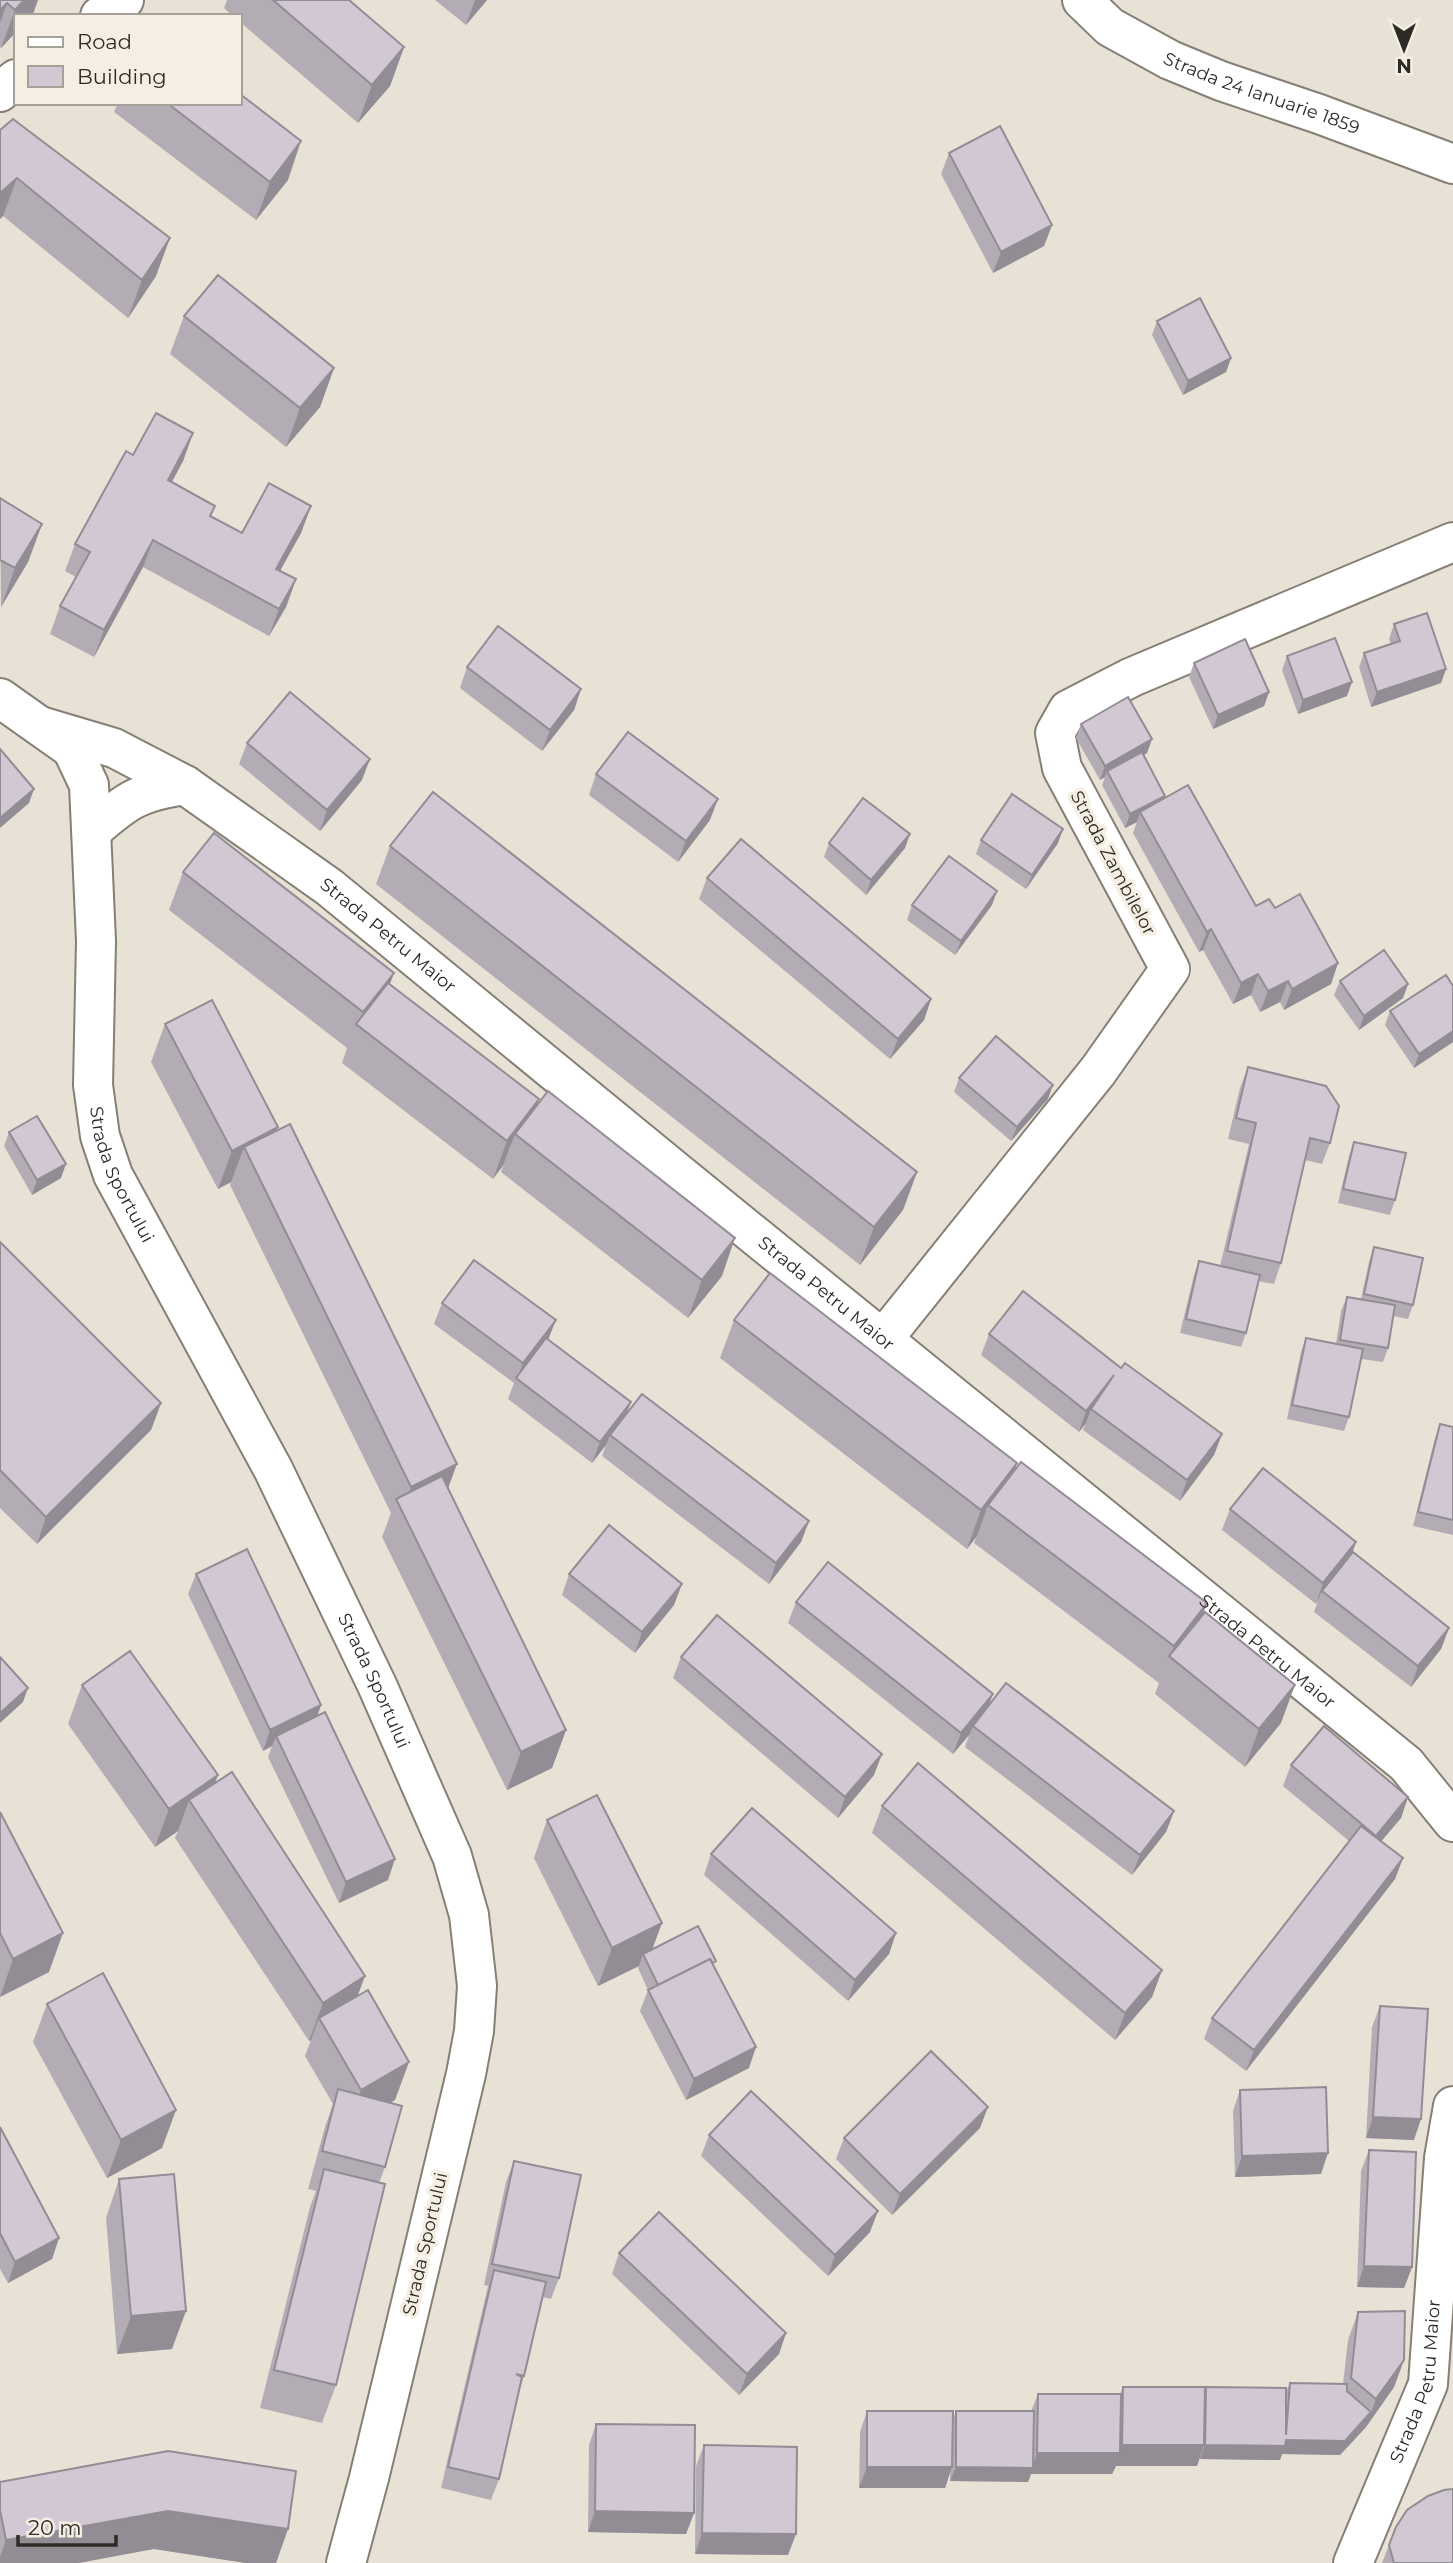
<svg xmlns="http://www.w3.org/2000/svg" width="1453" height="2563" viewBox="0 0 1453 2563" font-family="Montserrat,sans-serif">
  <rect width="100%" height="100%" fill="#e8e2d6"/>
  <g fill="none" stroke-linecap="round" stroke-linejoin="round">
    <defs>
      <g id="minor">
        <polyline points="100,16 124,0"/>
        <polyline points="0,92 16,79"/>
        <path id="s1" d="M40,726L114,748L185,785L329,887L684,1178L1406,1764L1453,1822"/>
        <path d="M93,830C127,800 139,792 185,785"/>
        <polyline points="883,1339 1098,1071 1170,969 1062,768 1055,733 1068,710 1132,677 1453,542"/>
        <path id="s2" d="M1353,2563L1428,2384L1444,2158L1453,2106"/>
      </g>
      <g id="major">
        <path id="s3" d="M1082,0L1110,27L1170,60L1221,81L1319,114L1453,164"/>
        <path id="s4" d="M0,698L72,749L89,785L96,941L93,1085L100,1136L113,1175L273,1469L377,1685L452,1856L469,1915L477,1986L474,2031L466,2074L369,2478L346,2563"/>
      </g>
    </defs>
    <use href="#minor" stroke="#857f74" stroke-width="42"/>
    <use href="#major" stroke="#857f74" stroke-width="42"/>
    <use href="#minor" stroke="#fff" stroke-width="38"/>
    <use href="#major" stroke="#fff" stroke-width="38"/>
  </g>
  <g fill="#b4acb5">
    <polygon points="0,0 38,0 31,16 16,16 16,32 1,48 0,47"/>
    <polygon points="227,0 349,0 404,47 390,86 358,123 240,22 240,16 233,16 224,8"/>
    <polygon points="435,0 487,0 466,25"/>
    <polygon points="118,103 240,103 288,180 256,220 114,112"/>
    <polygon points="0,130 156,276 128,318 3,216 0,219"/>
    <polygon points="949,153 1052,225 1044,246 993,273 941,174"/>
    <polygon points="184,316 334,368 320,407 286,447 170,354"/>
    <polygon points="1157,321 1231,358 1226,372 1183,395 1152,335"/>
    <polygon points="193,433 183,461 172,482 215,506 211,516 242,533 311,506 301,533 280,571 296,579 286,607 269,636 143,567 94,657 50,634 60,606 76,577 65,571 75,544 133,455"/>
    <polygon points="0,498 42,524 28,562 1,607"/>
    <polygon points="1394,624 1446,669 1441,683 1371,707 1359,667 1364,653 1391,644 1389,639"/>
    <polygon points="1287,656 1347,696 1298,714 1282,670"/>
    <polygon points="1194,663 1269,692 1264,706 1213,729 1189,677"/>
    <polygon points="467,667 581,689 574,710 542,751 460,688"/>
    <polygon points="1081,724 1152,739 1147,753 1144,755 1165,796 1164,798 1256,906 1275,908 1338,963 1331,984 1284,1010 1280,1002 1260,1012 1251,995 1233,1004 1203,950 1199,952 1133,833 1137,822 1125,828 1102,785 1105,777 1100,780 1076,738"/>
    <polygon points="247,743 362,780 320,831 239,764"/>
    <polygon points="596,774 710,820 678,862 589,795"/>
    <polygon points="981,840 1058,843 1026,889 976,854"/>
    <polygon points="829,843 905,848 866,895 824,857"/>
    <polygon points="390,846 917,1172 903,1210 860,1265 376,884"/>
    <polygon points="183,872 394,973 389,984 539,1099 536,1107 722,1276 688,1318 501,1172 503,1166 493,1179 342,1063 347,1048 169,910"/>
    <polygon points="707,878 931,999 924,1020 890,1059 699,899"/>
    <polygon points="997,891 992,905 955,955 907,920 912,905"/>
    <polygon points="1340,981 1408,984 1403,998 1359,1030 1334,995"/>
    <polygon points="1453,986 1453,1042 1414,1068 1385,1025 1390,1011"/>
    <polygon points="165,1024 276,1131 448,1489 566,1730 552,1768 507,1790 382,1537 391,1513 230,1185 231,1182 218,1189 151,1062"/>
    <polygon points="1248,1067 1330,1143 1322,1164 1305,1160 1281,1263 1274,1284 1258,1281 1246,1333 1241,1347 1180,1333 1194,1275 1199,1261 1220,1266 1249,1144 1228,1139 1240,1088"/>
    <polygon points="959,1078 1048,1099 1011,1141 954,1092"/>
    <polygon points="9,1132 61,1178 32,1195 4,1146"/>
    <polygon points="1354,1142 1395,1200 1390,1215 1338,1203 1349,1156"/>
    <polygon points="0,1242 161,1403 151,1430 37,1544 0,1508"/>
    <polygon points="1374,1247 1413,1305 1408,1319 1393,1316 1388,1348 1383,1362 1361,1359 1349,1417 1344,1431 1287,1419 1301,1352 1306,1338 1336,1344 1341,1311 1347,1297 1361,1299 1369,1262"/>
    <polygon points="442,1303 548,1339 631,1402 626,1414 809,1521 801,1542 769,1584 602,1456 606,1445 592,1463 508,1399 514,1383 434,1324"/>
    <polygon points="734,1320 1017,1463 1015,1470 1202,1616 1281,1723 1245,1767 1155,1694 1159,1683 974,1543 977,1536 967,1549 720,1358"/>
    <polygon points="989,1334 1121,1368 1222,1434 1214,1455 1180,1501 1083,1430 1086,1423 1079,1432 981,1355"/>
    <polygon points="1440,1424 1453,1427 1453,1535 1413,1526 1435,1438"/>
    <polygon points="1230,1509 1353,1552 1449,1628 1441,1649 1411,1687 1314,1612 1318,1601 1316,1604 1222,1530"/>
    <polygon points="196,1574 321,1705 317,1716 388,1880 339,1903 268,1757 272,1746 263,1751 188,1594"/>
    <polygon points="569,1574 674,1605 635,1653 562,1595"/>
    <polygon points="796,1602 989,1705 1174,1811 1166,1832 1132,1875 965,1747 969,1735 953,1754 788,1623"/>
    <polygon points="681,1657 874,1775 838,1818 673,1678"/>
    <polygon points="82,1685 218,1775 214,1784 357,1996 395,2100 390,2103 385,2167 379,2183 336,2385 322,2423 260,2408 310,2207 316,2191 308,2189 325,2127 333,2104 305,2056 311,2040 309,2041 175,1838 178,1831 155,1847 68,1724"/>
    <polygon points="1291,1765 1408,1797 1401,1818 1381,1841 1403,1858 1395,1879 1246,2071 1204,2039 1212,2018 1349,1841 1283,1786"/>
    <polygon points="882,1806 1162,1970 1152,1997 1115,2040 872,1833"/>
    <polygon points="0,1812 49,1972 0,1997"/>
    <polygon points="547,1820 652,1950 714,1966 749,2068 686,2100 640,2011 648,1990 638,1968 639,1966 598,1986 534,1858"/>
    <polygon points="711,1854 896,1933 889,1954 848,2001 704,1875"/>
    <polygon points="47,2004 162,2148 107,2178 33,2042"/>
    <polygon points="1380,2006 1414,2140 1366,2138 1372,2027"/>
    <polygon points="1240,2090 1321,2174 1235,2177 1233,2111"/>
    <polygon points="0,2127 59,2238 52,2259 8,2283 0,2269"/>
    <polygon points="980,2128 892,2215 836,2159 844,2138"/>
    <polygon points="709,2135 870,2232 828,2276 701,2156"/>
    <polygon points="1369,2150 1412,2267 1404,2288 1357,2287 1361,2171"/>
    <polygon points="514,2161 559,2278 551,2299 542,2297 524,2376 520,2389 499,2479 491,2500 441,2488 488,2286 484,2285 506,2182"/>
    <polygon points="119,2179 172,2349 117,2354 106,2218"/>
    <polygon points="619,2253 786,2333 779,2354 739,2395 612,2274"/>
    <polygon points="1358,2312 1404,2360 1394,2387 1366,2427 1340,2455 1282,2454 1280,2460 1200,2459 1200,2457 1197,2466 1116,2466 1112,2474 1031,2474 1028,2482 950,2481 950,2472 945,2488 859,2488 860,2432 867,2411 953,2419 956,2411 1031,2411 1038,2394 1120,2394 1123,2387 1286,2392 1290,2383 1343,2384 1348,2340"/>
    <polygon points="596,2424 694,2513 686,2534 588,2532 589,2445"/>
    <polygon points="704,2445 788,2555 695,2554 696,2466"/>
    <polygon points="0,2482 288,2529 276,2563 246,2563 154,2549 0,2563"/>
    <polygon points="1389,2545 1453,2563 1382,2563"/>
  </g>
  <g fill="#928c94">
    <polygon points="24,0 38,0 33,14 31,16 16,16 16,32 1,48 15,10"/>
    <polygon points="475,0 487,0 466,25"/>
    <polygon points="7,3 0,23 0,10"/>
    <polygon points="404,47 390,86 358,123 372,85"/>
    <polygon points="301,141 288,180 256,220 270,182"/>
    <polygon points="17,178 3,216 0,219 0,193"/>
    <polygon points="1052,225 1044,246 993,273 1001,252"/>
    <polygon points="170,238 156,276 128,318 142,280"/>
    <polygon points="1231,358 1226,372 1183,395 1188,381"/>
    <polygon points="334,368 320,407 286,447 300,408"/>
    <polygon points="193,433 183,461 158,507 168,480"/>
    <polygon points="311,506 301,533 266,596 276,569"/>
    <polygon points="42,524 28,562 1,607 15,568"/>
    <polygon points="153,540 143,567 94,657 104,630"/>
    <polygon points="296,579 286,607 269,636 279,609"/>
    <polygon points="1446,669 1441,683 1371,707 1377,692"/>
    <polygon points="1352,682 1347,696 1298,714 1303,700"/>
    <polygon points="581,689 574,710 542,751 550,730"/>
    <polygon points="1269,692 1264,706 1213,729 1218,715"/>
    <polygon points="1152,739 1147,753 1109,775 1107,771 1105,777 1100,780 1105,766"/>
    <polygon points="370,759 362,780 320,831 327,810"/>
    <polygon points="34,789 29,803 0,828 0,818"/>
    <polygon points="1165,796 1160,810 1140,812 1137,822 1125,828 1130,814"/>
    <polygon points="718,799 710,820 678,862 686,841"/>
    <polygon points="1063,829 1058,843 1026,889 1032,875"/>
    <polygon points="910,834 905,848 866,895 871,880"/>
    <polygon points="997,891 992,905 955,955 961,941"/>
    <polygon points="1211,929 1203,950 1199,952 1207,932"/>
    <polygon points="1338,963 1331,984 1284,1010 1292,989"/>
    <polygon points="394,973 380,1011 358,1026 363,1012"/>
    <polygon points="1258,974 1251,995 1233,1004 1241,983"/>
    <polygon points="1288,981 1280,1002 1260,1012 1268,991"/>
    <polygon points="1408,984 1403,998 1359,1030 1364,1016"/>
    <polygon points="931,999 924,1020 890,1059 898,1039"/>
    <polygon points="1453,1031 1453,1042 1414,1068 1419,1054"/>
    <polygon points="1053,1085 1048,1099 1011,1141 1017,1127"/>
    <polygon points="539,1099 525,1137 515,1134 503,1165 493,1179 507,1141"/>
    <polygon points="278,1127 264,1165 244,1147 231,1182 218,1189 232,1151"/>
    <polygon points="66,1164 61,1178 32,1195 37,1180"/>
    <polygon points="917,1172 903,1210 860,1265 874,1227"/>
    <polygon points="735,1238 722,1276 688,1318 702,1280"/>
    <polygon points="556,1320 548,1340 517,1380 523,1363"/>
    <polygon points="1114,1375 1091,1409 1086,1423 1079,1432 1086,1411"/>
    <polygon points="631,1402 623,1423 610,1435 606,1445 592,1463 600,1442"/>
    <polygon points="161,1403 151,1430 37,1544 46,1517"/>
    <polygon points="1222,1434 1214,1455 1180,1501 1187,1480"/>
    <polygon points="1017,1463 1003,1502 988,1505 977,1536 967,1549 981,1510"/>
    <polygon points="457,1464 443,1502 402,1511 411,1487"/>
    <polygon points="809,1521 801,1542 769,1584 776,1563"/>
    <polygon points="1356,1542 1349,1563 1322,1591 1316,1604 1323,1583"/>
    <polygon points="682,1584 674,1605 635,1653 642,1632"/>
    <polygon points="1207,1603 1193,1642 1170,1657 1174,1646"/>
    <polygon points="1449,1628 1441,1649 1411,1687 1418,1666"/>
    <polygon points="1295,1685 1281,1723 1245,1767 1259,1729"/>
    <polygon points="28,1688 23,1702 0,1723 0,1713"/>
    <polygon points="993,1694 985,1715 973,1726 969,1735 953,1754 961,1733"/>
    <polygon points="321,1705 314,1726 276,1736 272,1746 263,1751 270,1730"/>
    <polygon points="566,1730 552,1768 507,1790 521,1752"/>
    <polygon points="882,1754 874,1775 838,1818 845,1797"/>
    <polygon points="218,1775 204,1813 189,1800 178,1831 155,1847 169,1809"/>
    <polygon points="1408,1797 1401,1818 1368,1857 1376,1836"/>
    <polygon points="1174,1811 1166,1832 1132,1875 1140,1855"/>
    <polygon points="1403,1858 1395,1879 1246,2071 1254,2050"/>
    <polygon points="395,1859 388,1880 339,1903 346,1882"/>
    <polygon points="662,1923 648,1961 643,1954 639,1966 598,1986 612,1948"/>
    <polygon points="63,1933 49,1972 0,1997 13,1959"/>
    <polygon points="896,1933 889,1954 848,2001 855,1980"/>
    <polygon points="1162,1970 1152,1997 1115,2040 1125,2013"/>
    <polygon points="365,1976 351,2014 319,2018 311,2040 309,2041 323,2003"/>
    <polygon points="756,2047 749,2068 686,2100 694,2079"/>
    <polygon points="409,2062 395,2100 347,2128 361,2090"/>
    <polygon points="988,2107 980,2128 892,2215 900,2194"/>
    <polygon points="176,2110 162,2148 107,2178 121,2140"/>
    <polygon points="1373,2117 1421,2119 1414,2140 1366,2138"/>
    <polygon points="1328,2153 1321,2174 1235,2177 1242,2156"/>
    <polygon points="878,2211 870,2232 828,2276 835,2255"/>
    <polygon points="59,2238 52,2259 8,2283 15,2262"/>
    <polygon points="1364,2266 1412,2267 1404,2288 1357,2287"/>
    <polygon points="186,2311 172,2349 117,2354 131,2316"/>
    <polygon points="786,2333 779,2354 739,2395 747,2374"/>
    <polygon points="1404,2360 1394,2387 1366,2427 1340,2455 1282,2454 1280,2460 1200,2459 1205,2445 1371,2413 1376,2399"/>
    <polygon points="1122,2445 1204,2445 1197,2466 1116,2466 1112,2474 1031,2474 1028,2482 950,2481 956,2467 1032,2468 1037,2453 1119,2453"/>
    <polygon points="867,2467 952,2467 945,2488 859,2488"/>
    <polygon points="168,2511 288,2529 276,2563 246,2563 154,2549 79,2563 0,2563 0,2557 6,2540"/>
    <polygon points="595,2511 694,2513 686,2534 588,2532"/>
    <polygon points="702,2533 796,2534 788,2555 695,2554"/>
  </g>
  <g fill="#d1c8d3" stroke="#928c94" stroke-width="2">
    <polygon points="0,0 24,0 15,10 7,3 0,10"/>
    <polygon points="273,0 349,0 404,47 372,85"/>
    <polygon points="240,94 301,141 270,182 167,103 240,103"/>
    <polygon points="13,119 170,238 142,280 17,178 0,193 0,130"/>
    <polygon points="1000,126 1052,225 1001,252 949,153"/>
    <polygon points="218,275 334,368 300,408 184,316"/>
    <polygon points="1200,298 1231,358 1188,381 1157,321"/>
    <polygon points="156,413 193,433 168,480 215,506 210,516 242,533 269,483 311,506 276,569 296,579 279,609 153,540 104,630 60,606 90,552 75,544 126,451 133,455"/>
    <polygon points="0,498 42,524 15,568 0,560"/>
    <polygon points="1427,613 1446,669 1377,692 1364,653 1400,641 1394,624"/>
    <polygon points="498,626 581,689 550,730 467,667"/>
    <polygon points="1335,638 1352,682 1303,700 1287,656"/>
    <polygon points="1245,639 1269,692 1218,715 1194,663"/>
    <polygon points="290,692 370,759 327,810 247,743"/>
    <polygon points="1128,697 1152,739 1105,766 1081,724"/>
    <polygon points="628,732 718,799 686,841 596,774"/>
    <polygon points="0,749 34,789 0,818"/>
    <polygon points="1142,752 1165,796 1130,814 1107,771"/>
    <polygon points="1188,785 1256,906 1269,899 1275,908 1300,894 1338,963 1292,989 1288,981 1268,991 1258,974 1241,983 1211,929 1207,932 1140,812"/>
    <polygon points="433,792 917,1172 874,1227 390,846"/>
    <polygon points="1012,794 1063,829 1032,875 981,840"/>
    <polygon points="863,798 910,834 871,880 829,843"/>
    <polygon points="214,833 394,973 363,1012 183,872"/>
    <polygon points="741,839 931,999 898,1039 707,878"/>
    <polygon points="949,856 997,891 961,941 912,905"/>
    <polygon points="1384,950 1408,984 1364,1016 1340,981"/>
    <polygon points="1446,975 1453,986 1453,1031 1419,1054 1390,1011"/>
    <polygon points="388,983 539,1099 507,1141 356,1024"/>
    <polygon points="212,1000 278,1127 232,1151 165,1024"/>
    <polygon points="996,1036 1053,1085 1017,1127 959,1078"/>
    <polygon points="1248,1067 1326,1086 1339,1106 1330,1143 1310,1138 1281,1263 1227,1251 1256,1123 1236,1118"/>
    <polygon points="548,1091 735,1238 702,1280 515,1134"/>
    <polygon points="37,1116 66,1164 37,1180 9,1132"/>
    <polygon points="290,1124 457,1464 411,1487 244,1147"/>
    <polygon points="1354,1142 1406,1153 1395,1200 1343,1189"/>
    <polygon points="0,1242 161,1403 46,1517 0,1470"/>
    <polygon points="1374,1247 1423,1258 1413,1305 1364,1294"/>
    <polygon points="474,1260 556,1320 523,1363 442,1303"/>
    <polygon points="1199,1261 1260,1275 1246,1333 1186,1319"/>
    <polygon points="770,1273 1017,1463 981,1510 734,1320"/>
    <polygon points="1023,1291 1121,1368 1125,1363 1222,1434 1187,1480 1091,1409 1114,1375 1086,1411 989,1334"/>
    <polygon points="1347,1297 1395,1305 1388,1348 1340,1340"/>
    <polygon points="546,1338 631,1402 600,1442 516,1378"/>
    <polygon points="1306,1338 1363,1349 1349,1417 1292,1405"/>
    <polygon points="642,1394 809,1521 776,1563 610,1435"/>
    <polygon points="1440,1424 1453,1427 1453,1520 1418,1512"/>
    <polygon points="1021,1462 1207,1603 1174,1646 988,1505"/>
    <polygon points="1263,1468 1356,1542 1323,1583 1230,1509"/>
    <polygon points="442,1476 566,1730 521,1752 396,1499"/>
    <polygon points="609,1525 682,1584 642,1632 569,1574"/>
    <polygon points="247,1549 321,1705 270,1730 196,1574"/>
    <polygon points="1353,1552 1449,1628 1418,1666 1322,1591"/>
    <polygon points="828,1562 993,1694 961,1733 796,1602"/>
    <polygon points="1205,1612 1295,1685 1259,1729 1169,1656"/>
    <polygon points="717,1615 882,1754 845,1797 681,1657"/>
    <polygon points="130,1651 218,1775 169,1809 82,1685"/>
    <polygon points="0,1657 28,1688 0,1713"/>
    <polygon points="1006,1683 1174,1811 1140,1855 973,1726"/>
    <polygon points="325,1712 395,1859 346,1882 276,1736"/>
    <polygon points="1324,1726 1408,1797 1376,1836 1291,1765"/>
    <polygon points="918,1763 1162,1970 1125,2013 882,1806"/>
    <polygon points="232,1772 365,1976 323,2003 189,1800"/>
    <polygon points="597,1795 662,1923 612,1948 547,1820"/>
    <polygon points="752,1808 896,1933 855,1980 711,1854"/>
    <polygon points="0,1812 63,1933 13,1959 0,1933"/>
    <polygon points="1361,1826 1403,1858 1254,2050 1212,2018"/>
    <polygon points="698,1926 716,1961 713,1963 710,1959 658,1985 643,1954"/>
    <polygon points="710,1959 756,2047 694,2079 648,1990"/>
    <polygon points="103,1973 176,2110 121,2140 47,2004"/>
    <polygon points="368,1990 409,2062 361,2090 319,2018"/>
    <polygon points="1380,2006 1428,2009 1421,2119 1373,2117"/>
    <polygon points="931,2051 988,2107 900,2194 844,2138"/>
    <polygon points="1326,2087 1328,2153 1242,2156 1240,2090"/>
    <polygon points="338,2089 402,2106 385,2167 322,2151"/>
    <polygon points="751,2091 878,2211 835,2255 709,2135"/>
    <polygon points="0,2127 59,2238 15,2262 0,2233"/>
    <polygon points="1369,2150 1416,2152 1412,2267 1364,2266"/>
    <polygon points="514,2161 581,2175 559,2278 492,2264"/>
    <polygon points="324,2169 385,2184 336,2385 274,2370"/>
    <polygon points="174,2174 186,2311 131,2316 119,2179"/>
    <polygon points="659,2212 786,2333 747,2374 619,2253"/>
    <polygon points="494,2270 546,2282 524,2376 516,2374 522,2377 499,2479 448,2467"/>
    <polygon points="1405,2311 1404,2360 1376,2399 1351,2378 1358,2312"/>
    <polygon points="1290,2383 1347,2384 1347,2391 1371,2412 1345,2441 1286,2440 1285,2446 1205,2445 1206,2387 1286,2388 1286,2435"/>
    <polygon points="1123,2387 1205,2387 1204,2445 1122,2445"/>
    <polygon points="1038,2394 1121,2394 1120,2453 1037,2453"/>
    <polygon points="867,2411 953,2411 952,2467 867,2467"/>
    <polygon points="956,2411 1034,2411 1033,2468 956,2467"/>
    <polygon points="596,2424 695,2425 694,2513 595,2511"/>
    <polygon points="704,2445 797,2447 796,2534 702,2533"/>
    <polygon points="168,2451 296,2471 288,2529 168,2511 6,2540 0,2510 0,2482"/>
    <polygon points="1453,2489 1453,2563 1394,2563 1389,2545 1396,2527 1407,2510 1428,2496 1444,2490"/>
  </g>
  <g text-anchor="middle" dominant-baseline="central" stroke-width="7" stroke-linejoin="round" paint-order="stroke">
    <g font-size="18" fill="#2e2b27" stroke="#f5efe3">
      <text stroke="none"><textPath href="#s3" startOffset="205">Strada 24 Ianuarie 1859</textPath></text>
      <text transform="translate(1113 863) rotate(62)">Strada Zambilelor</text>
      <text stroke="none"><textPath href="#s1" startOffset="410">Strada Petru Maior</textPath></text>
      <text stroke="none"><textPath href="#s4" startOffset="523">Strada Sportului</textPath></text>
      <text stroke="none"><textPath href="#s1" startOffset="976">Strada Petru Maior</textPath></text>
      <text stroke="none"><textPath href="#s1" startOffset="1544">Strada Petru Maior</textPath></text>
      <text stroke="none"><textPath href="#s4" startOffset="1090">Strada Sportului</textPath></text>
      <text transform="translate(425 2244) rotate(-77)">Strada Sportului</text>
      <text stroke="none"><textPath href="#s2" startOffset="194">Strada Petru Maior</textPath></text>
    </g>
  </g>
  <rect x="14" y="14" width="228" height="91" fill="#f5efe3" stroke="#a5a198" stroke-width="2"/>
  <rect x="28" y="37" width="35" height="10" fill="#ffffff" stroke="#a5a198" stroke-width="2"/>
  <text x="77" y="49" font-size="21" fill="#2e2b27">Road</text>
  <rect x="28" y="66" width="35" height="21" fill="#d1c8d3" stroke="#a5a198" stroke-width="2"/>
  <text x="77" y="84" font-size="21" fill="#2e2b27">Building</text>
  <g transform="translate(1404 49) rotate(180)" stroke="#f5efe3" stroke-width="5" paint-order="stroke">
  <path d="M0-5L12 26L0 18L-12 26Z" fill="#2e2b27"/>
  <text y="-10" font-size="19" font-weight="bold" text-anchor="middle" fill="#2e2b27">N</text>
  </g>
  <path d="M18 2535v10h98v-10" fill="none" stroke="#2e2b27" stroke-width="3.5"/>
  <text x="28" y="2535" font-size="21" fill="#2e2b27" stroke="#f5efe3" stroke-width="5" paint-order="stroke">20 m</text>
</svg>
